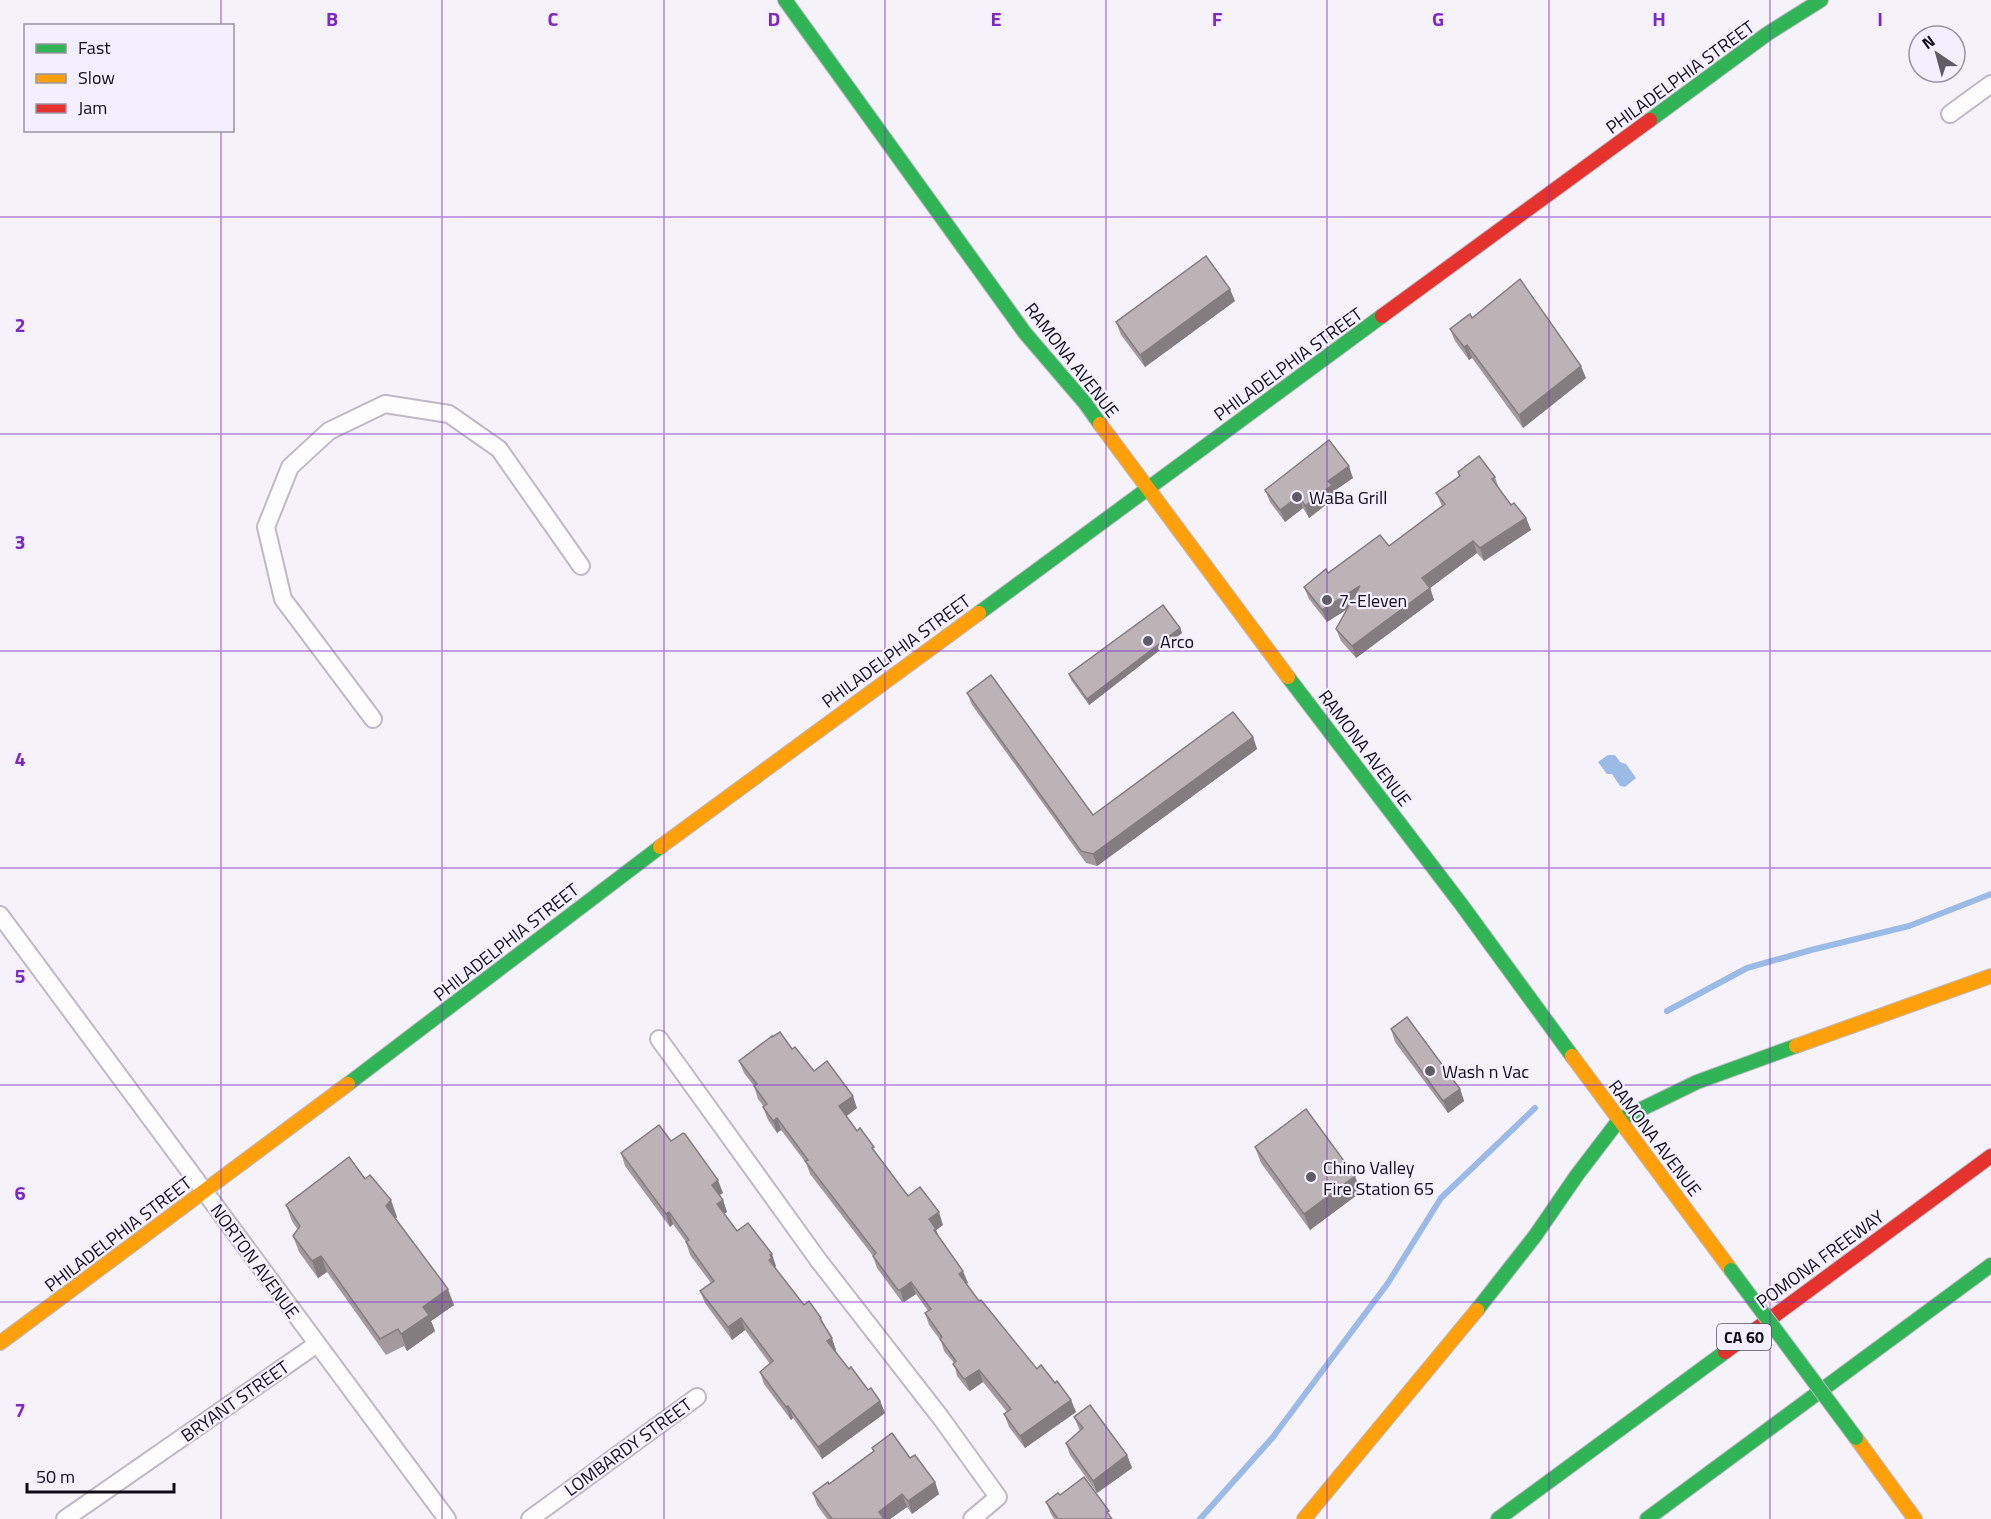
<svg xmlns="http://www.w3.org/2000/svg" width="1991" height="1519" viewBox="0 0 1991 1519" font-family="'Titillium Web',sans-serif">
  <rect width="100%" height="100%" fill="#f5f2fa"/>
  <polygon fill="#9cbae6" points="1608,755 1615,755 1620,762 1626,764 1636,778 1625,787 1620,786 1612,774 1607,774 1598,762"/>
  <g fill="none" stroke-linecap="round" stroke-linejoin="round">
    <g stroke="#9cbae6" stroke-width="6">
      <polyline points="1667,1011 1747,968 1811,950 1909,926 1991,894"/>
      <polyline points="1200,1519 1273,1437 1388,1283 1441,1198 1535,1108"/>
    </g>
    <defs>
      <g id="street">
        <polyline points="1950,114 1991,84"/>
        <polyline points="373,719 283,599 266,527 290,467 329,431 385,404 449,414 499,449 581,566"/>
        <polyline points="0,915 447,1519"/>
        <polyline points="659,1039 819,1261 941,1418 998,1497 972,1519"/>
        <polyline points="65,1519 317,1344"/>
        <polyline points="530,1519 697,1397"/>
      </g>
      <g id="fast">
        <polyline points="785,0 1025,333 1085,403 1100,424"/>
        <polyline points="1650,120 1767,34 1821,0"/>
        <polyline points="979,613 1382,316"/>
        <polyline points="1288,677 1461,904 1572,1056"/>
        <polyline points="348,1084 660,847"/>
        <polyline points="1477,1310 1535,1236 1577,1175 1619,1120 1697,1082 1796,1046"/>
        <polyline points="1498,1519 1725,1352"/>
        <polyline points="1647,1519 1991,1265"/>
      </g>
      <g id="slow">
        <polyline points="1100,424 1288,677"/>
        <polyline points="660,847 979,613"/>
        <polyline points="1796,1046 1991,976"/>
        <polyline points="1572,1056 1731,1270"/>
        <polyline points="0,1343 348,1084"/>
        <polyline points="1856,1438 1915,1519"/>
        <polyline points="1304,1519 1477,1310"/>
      </g>
      <g id="jam">
        <polyline points="1382,316 1650,120"/>
        <polyline points="1725,1352 1991,1156"/>
      </g>
    </defs>
    <use href="#street" stroke="#bebac5" stroke-width="20"/>
    <use href="#fast" stroke="#bebac5" stroke-width="16"/>
    <use href="#slow" stroke="#bebac5" stroke-width="16"/>
    <use href="#jam" stroke="#bebac5" stroke-width="16"/>
    <use href="#street" stroke="#fefdfe" stroke-width="16"/>
    <use href="#fast" stroke="#30b455" stroke-width="14"/>
    <use href="#slow" stroke="#ff9f0a" stroke-width="14"/>
    <use href="#jam" stroke="#e5322d" stroke-width="14"/>
    <defs>
      <polyline id="fast-bridge" points="1731,1270 1856,1438"/>
    </defs>
    <use href="#fast-bridge" stroke="#bebac5" stroke-width="16" stroke-linecap="butt"/>
    <use href="#fast-bridge" stroke="#30b455" stroke-width="14"/>
  </g>
  <g fill="#a29a9d">
    <polygon points="1235,301 1145,367 1121,335 1116,322"/>
    <polygon points="1472,318 1586,378 1523,428 1472,358 1469,360 1455,341 1450,329"/>
    <polygon points="1458,472 1495,477 1499,489 1511,505 1526,518 1531,530 1484,561 1477,553 1430,588 1434,600 1356,658 1341,641 1336,629 1347,609 1327,622 1309,599 1304,587 1328,573 1389,546 1442,506 1436,493 1459,476"/>
    <polygon points="1353,478 1334,491 1336,497 1309,518 1303,508 1285,522 1270,502 1265,490"/>
    <polygon points="1180,628 1182,633 1089,705 1071,680 1069,674"/>
    <polygon points="967,693 1093,815 1253,737 1257,749 1097,866 1086,863 972,705"/>
    <polygon points="1391,1029 1460,1089 1464,1101 1448,1113 1395,1042"/>
    <polygon points="772,1037 792,1049 814,1071 857,1108 846,1116 857,1131 876,1153 908,1196 943,1225 936,1230 939,1237 968,1283 966,1284 979,1301 1037,1369 1055,1383 1071,1400 1076,1412 1025,1448 1009,1427 1004,1414 1007,1412 983,1382 970,1391 968,1390 957,1376 954,1363 944,1351 941,1341 929,1325 925,1313 928,1311 916,1294 904,1302 902,1302 877,1268 873,1256 810,1174 806,1163 781,1130 777,1133 768,1120 763,1107 764,1107 758,1099 754,1086 744,1073 739,1061"/>
    <polygon points="671,1141 723,1193 719,1195 723,1200 727,1212 724,1214 737,1231 776,1266 775,1267 776,1270 804,1305 821,1318 836,1350 835,1351 849,1369 868,1390 880,1401 885,1413 822,1459 793,1418 791,1420 764,1384 760,1372 770,1364 745,1330 732,1340 705,1303 700,1291 711,1283 690,1255 686,1242 673,1224 670,1227 625,1166 621,1153"/>
    <polygon points="1255,1147 1361,1192 1310,1230 1261,1163"/>
    <polygon points="365,1179 397,1217 395,1219 454,1305 431,1321 435,1331 407,1351 404,1346 386,1355 327,1272 318,1278 299,1252 293,1236 298,1230 292,1221 286,1205"/>
    <polygon points="1074,1417 1127,1455 1132,1468 1097,1493 1070,1455 1066,1443 1080,1431"/>
    <polygon points="872,1448 910,1458 935,1482 939,1494 912,1514 907,1507 890,1519 827,1519 817,1505 813,1493 829,1484 874,1451"/>
    <polygon points="1060,1495 1112,1519 1054,1519 1051,1514 1046,1502"/>
  </g>
  <g fill="#847d7f">
    <polygon points="1230,289 1235,301 1145,367 1140,355"/>
    <polygon points="1467,345 1472,358 1469,360 1464,347"/>
    <polygon points="1581,366 1586,378 1523,428 1519,415"/>
    <polygon points="1349,466 1353,478 1334,491 1336,497 1309,518 1305,506 1328,481"/>
    <polygon points="1299,496 1303,508 1285,522 1280,510"/>
    <polygon points="1526,518 1531,530 1484,561 1480,548"/>
    <polygon points="1473,541 1477,553 1430,588 1434,600 1356,658 1352,646 1422,578"/>
    <polygon points="1360,586 1365,598 1327,622 1322,610"/>
    <polygon points="1180,628 1182,633 1089,705 1087,699"/>
    <polygon points="1253,737 1257,749 1097,866 1093,854"/>
    <polygon points="1460,1089 1464,1101 1448,1113 1443,1101"/>
    <polygon points="853,1096 857,1108 843,1119 839,1106"/>
    <polygon points="777,1118 781,1130 777,1133 773,1121"/>
    <polygon points="1355,1176 1361,1192 1310,1230 1304,1214"/>
    <polygon points="718,1180 723,1193 716,1197 712,1185"/>
    <polygon points="391,1200 397,1217 392,1223 386,1206"/>
    <polygon points="723,1200 727,1212 721,1216 717,1204"/>
    <polygon points="669,1212 673,1224 670,1227 666,1214"/>
    <polygon points="939,1212 943,1225 936,1230 940,1241 933,1232 929,1219"/>
    <polygon points="772,1254 776,1266 775,1267 777,1270 769,1260 770,1255"/>
    <polygon points="321,1256 327,1272 318,1278 312,1261"/>
    <polygon points="963,1271 968,1283 963,1286 959,1274"/>
    <polygon points="911,1282 916,1294 904,1302 900,1290"/>
    <polygon points="448,1289 454,1305 431,1321 435,1331 407,1351 401,1334 423,1307"/>
    <polygon points="741,1318 745,1330 732,1340 728,1327"/>
    <polygon points="832,1338 836,1350 832,1354 827,1341"/>
    <polygon points="979,1370 983,1382 970,1391 965,1379"/>
    <polygon points="1071,1400 1076,1412 1025,1448 1020,1436"/>
    <polygon points="880,1401 885,1413 822,1459 818,1447"/>
    <polygon points="788,1406 793,1418 791,1420 786,1407"/>
    <polygon points="1127,1455 1132,1468 1097,1493 1093,1481"/>
    <polygon points="935,1482 939,1494 912,1514 908,1501"/>
    <polygon points="902,1494 907,1507 890,1519 881,1519 879,1512"/>
  </g>
  <g fill="#bcb3b6" stroke="#847d7f" stroke-width="1.5">
    <polygon points="1206,256 1230,289 1140,355 1116,322"/>
    <polygon points="1520,279 1581,366 1519,415 1467,345 1464,347 1450,329 1470,314 1472,318"/>
    <polygon points="1329,440 1349,466 1328,481 1332,485 1305,506 1299,496 1280,510 1265,490"/>
    <polygon points="1479,456 1495,477 1492,479 1511,505 1514,503 1526,518 1480,548 1473,541 1422,578 1430,588 1352,646 1336,629 1360,586 1322,610 1304,587 1326,569 1328,573 1380,535 1389,546 1445,504 1436,493 1460,476 1458,472"/>
    <polygon points="1163,605 1180,628 1087,699 1069,674"/>
    <polygon points="991,675 1093,815 1233,712 1253,737 1093,854 1081,851 967,693"/>
    <polygon points="1407,1017 1460,1089 1443,1101 1391,1029"/>
    <polygon points="780,1032 792,1049 795,1047 814,1071 827,1061 853,1096 839,1106 857,1131 860,1128 874,1147 872,1148 908,1196 920,1187 939,1212 929,1219 936,1229 934,1230 963,1271 959,1274 979,1301 981,1300 1037,1369 1041,1365 1055,1383 1057,1381 1071,1400 1020,1436 1004,1414 1011,1409 979,1370 965,1379 963,1378 953,1364 956,1361 940,1339 942,1337 925,1313 931,1309 911,1282 900,1290 898,1290 873,1256 876,1253 805,1161 808,1160 777,1118 773,1121 763,1107 767,1104 754,1086 757,1084 739,1061 772,1036 772,1037"/>
    <polygon points="1306,1109 1355,1176 1304,1214 1255,1147"/>
    <polygon points="659,1125 671,1141 683,1133 685,1134 718,1180 712,1185 723,1200 717,1204 737,1231 748,1223 772,1254 770,1255 772,1258 769,1260 804,1305 809,1301 821,1318 820,1319 832,1338 827,1341 849,1369 851,1367 868,1390 871,1388 880,1401 818,1447 788,1406 786,1407 760,1372 773,1361 741,1318 728,1327 700,1291 714,1281 686,1242 689,1240 669,1212 666,1214 621,1153"/>
    <polygon points="349,1157 365,1179 370,1175 391,1200 386,1206 448,1289 423,1307 429,1315 401,1334 398,1329 380,1339 321,1256 312,1261 293,1236 300,1226 286,1205"/>
    <polygon points="1090,1405 1127,1455 1093,1481 1066,1443 1083,1428 1074,1417"/>
    <polygon points="892,1433 910,1458 915,1455 935,1482 908,1501 902,1494 879,1512 884,1519 832,1519 813,1493 828,1482 829,1484 874,1451 872,1448"/>
    <polygon points="1084,1477 1109,1511 1107,1512 1112,1519 1058,1519 1046,1502 1058,1493 1060,1495"/>
  </g>
  <path fill="none" stroke="#7b2cbf" stroke-width="1.5" stroke-opacity="0.55" d="M221,0V26M442,0V1519M664,0V1519M885,0V1519M1106,0V1519M1327,0V1519M1549,0V1519M1770,0V1519M221,130V1519M0,217H1991M0,434H1991M0,651H1991M0,868H1991M0,1085H1991M0,1302H1991"/>
  <g fill="#605c66" stroke="#f4effe" stroke-width="2">
    <circle cx="1297" cy="497" r="6"/>
    <circle cx="1327" cy="600" r="6"/>
    <circle cx="1148" cy="641" r="6"/>
    <circle cx="1430" cy="1071" r="6"/>
    <circle cx="1311" cy="1177" r="6"/>
  </g>
  <g text-anchor="middle" dominant-baseline="central" stroke-width="4.5" stroke-linejoin="round" paint-order="stroke">
    <rect fill="#f4effe" stroke="#544f5c" stroke-width="1.5" x="1717" y="1324" width="54" height="26" rx="4.5"/>
    <g font-size="16" font-weight="bold" fill="#0f0b17">
      <text x="1744" y="1337">CA 60</text>
    </g>
    <g font-size="18" fill="#0f0b17" stroke="#f4effe">
      <text transform="translate(1680 77) rotate(-36)">PHILADELPHIA STREET</text>
      <text transform="translate(1072 360) rotate(52)">RAMONA AVENUE</text>
      <text transform="translate(1288 364) rotate(-36)">PHILADELPHIA STREET</text>
      <text transform="translate(896 651) rotate(-36)">PHILADELPHIA STREET</text>
      <text transform="translate(1365 748) rotate(53)">RAMONA AVENUE</text>
      <text transform="translate(506 942) rotate(-38)">PHILADELPHIA STREET</text>
      <text transform="translate(1655 1138) rotate(53)">RAMONA AVENUE</text>
      <text transform="translate(118 1234) rotate(-37)">PHILADELPHIA STREET</text>
      <text transform="translate(1820 1259) rotate(-36)">POMONA FREEWAY</text>
      <text transform="translate(255 1261) rotate(54)">NORTON AVENUE</text>
      <text transform="translate(235 1401) rotate(-35)">BRYANT STREET</text>
      <text transform="translate(628 1447) rotate(-36)">LOMBARDY STREET</text>
    </g>
    <g font-size="18" fill="#0f0b17" stroke="#f4effe" text-anchor="start">
      <text x="1309" y="497">WaBa Grill</text>
      <text x="1339" y="600">7-Eleven</text>
      <text x="1160" y="641">Arco</text>
      <text x="1442" y="1071">Wash n Vac</text>
      <text x="1323" y="1167">Chino Valley<tspan x="1323" dy="21">Fire Station 65</tspan></text>
    </g>
  </g>
  <g font-size="20" text-anchor="middle" font-weight="bold" fill="#7b2cbf" stroke="#f4effe" stroke-width="4.5" stroke-linejoin="round" paint-order="stroke">
    <text x="332" y="26">B</text>
    <text x="553" y="26">C</text>
    <text x="774" y="26">D</text>
    <text x="996" y="26">E</text>
    <text x="1217" y="26">F</text>
    <text x="1438" y="26">G</text>
    <text x="1659" y="26">H</text>
    <text x="1880" y="26">I</text>
    <text x="20" y="332">2</text>
    <text x="20" y="549">3</text>
    <text x="20" y="766">4</text>
    <text x="20" y="983">5</text>
    <text x="20" y="1200">6</text>
    <text x="20" y="1417">7</text>
  </g>
  <rect x="24" y="24" width="210" height="108" fill="#f4effe" stroke="#9894a2" stroke-width="1.5"/>
  <rect x="36" y="44" width="30" height="9" fill="#30b455" stroke="#9894a2" stroke-width="1.5"/>
  <text x="78" y="54" font-size="18" fill="#0f0b17">Fast</text>
  <rect x="36" y="74" width="30" height="9" fill="#ff9f0a" stroke="#9894a2" stroke-width="1.5"/>
  <text x="78" y="84" font-size="18" fill="#0f0b17">Slow</text>
  <rect x="36" y="104" width="30" height="9" fill="#e5322d" stroke="#9894a2" stroke-width="1.5"/>
  <text x="78" y="114" font-size="18" fill="#0f0b17">Jam</text>
  <g transform="translate(1937 54) rotate(324)"><circle r="28" fill="#f4effe" stroke="#9894a2" stroke-width="1.5"/>
  <path d="M0-4.5L10 22L0 15L-10 22Z" fill="#605c66"/>
  <text y="-9" font-size="16" font-weight="bold" text-anchor="middle" fill="#0f0b17">N</text>
  </g>
  <path d="M27 1483v9h147v-9" fill="none" stroke="#0f0b17" stroke-width="3"/>
  <text x="36" y="1483" font-size="18" fill="#0f0b17" stroke="#f4effe" stroke-width="4.5" paint-order="stroke">50 m</text>
</svg>
